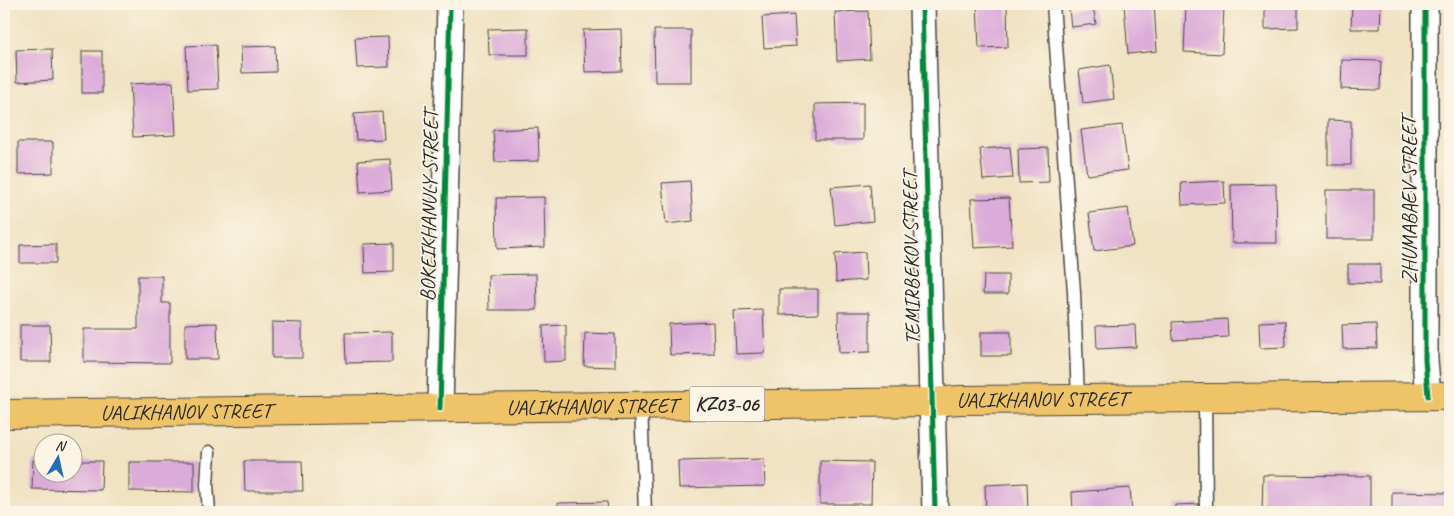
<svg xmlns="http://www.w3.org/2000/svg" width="1454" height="516" viewBox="0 0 1454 516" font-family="Caveat,sans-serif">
  <rect width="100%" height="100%" fill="#fcf5e5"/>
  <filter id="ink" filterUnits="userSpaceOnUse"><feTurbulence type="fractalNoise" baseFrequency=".02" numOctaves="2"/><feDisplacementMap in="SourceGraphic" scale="10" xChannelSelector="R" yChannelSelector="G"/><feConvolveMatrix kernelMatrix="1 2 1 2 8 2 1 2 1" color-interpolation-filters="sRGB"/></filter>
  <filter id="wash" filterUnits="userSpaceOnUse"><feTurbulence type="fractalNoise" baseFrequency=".0096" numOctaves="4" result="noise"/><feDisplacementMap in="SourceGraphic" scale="20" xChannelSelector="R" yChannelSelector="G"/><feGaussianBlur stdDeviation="1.12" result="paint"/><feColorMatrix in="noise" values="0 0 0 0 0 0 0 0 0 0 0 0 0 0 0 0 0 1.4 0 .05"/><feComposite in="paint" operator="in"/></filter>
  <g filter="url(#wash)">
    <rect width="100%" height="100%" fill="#f0e2c2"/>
    <g id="blocks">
      <g fill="#dbacd9">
        <polygon points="977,4 1007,4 1008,47 979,48"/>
        <polygon points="1124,4 1154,4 1157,51 1128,54"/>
        <polygon points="1265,4 1298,4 1298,28 1265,29"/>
        <polygon points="1352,4 1381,4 1380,29 1351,29"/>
        <polygon points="1186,5 1224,6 1222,54 1184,52"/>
        <polygon points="1093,6 1096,24 1071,27 1069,9"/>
        <polygon points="868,11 870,59 837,61 835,12"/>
        <polygon points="794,15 796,46 764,48 762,17"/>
        <polygon points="528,28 528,55 489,55 488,29"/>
        <polygon points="621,29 622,71 585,72 583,30"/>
        <polygon points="654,30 691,30 691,82 655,82"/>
        <polygon points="388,37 389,67 357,68 355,38"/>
        <polygon points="216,45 218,89 188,90 186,46"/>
        <polygon points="275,46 276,72 242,73 241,47"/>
        <polygon points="52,49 53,80 17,82 16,50"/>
        <rect x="82" y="51" width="20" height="42"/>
        <polygon points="1342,60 1381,61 1380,90 1341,89"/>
        <polygon points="1110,65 1114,99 1083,103 1079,70"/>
        <polygon points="173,82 176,135 133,137 130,84"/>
        <polygon points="863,103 863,140 815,140 815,104"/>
        <polygon points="382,112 384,139 356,140 354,114"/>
        <polygon points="1328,120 1351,121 1351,165 1328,165"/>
        <polygon points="1122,125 1128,170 1087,175 1081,130"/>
        <polygon points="538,128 539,161 495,162 493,130"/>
        <polygon points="18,142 53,142 53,173 18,174"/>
        <polygon points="1010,147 1013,178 983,180 980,149"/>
        <polygon points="1048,148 1049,182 1019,183 1018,149"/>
        <polygon points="390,159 392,190 360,192 358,161"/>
        <polygon points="690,181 693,221 666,224 662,183"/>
        <polygon points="1224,181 1225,203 1182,205 1181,183"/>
        <polygon points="870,184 873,221 835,225 831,187"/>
        <polygon points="1276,184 1277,243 1232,243 1231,185"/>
        <rect x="1326" y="190" width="48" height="49"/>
        <polygon points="544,197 545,247 497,249 496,198"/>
        <polygon points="1009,198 1012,246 974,248 971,199"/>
        <polygon points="1128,208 1133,246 1094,251 1089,213"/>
        <polygon points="394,243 394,272 365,273 364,244"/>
        <polygon points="56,244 56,263 20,263 20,245"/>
        <polygon points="865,252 866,280 836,282 835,254"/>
        <polygon points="1348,264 1380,264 1380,284 1348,283"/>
        <polygon points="536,274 537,310 489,310 488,275"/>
        <polygon points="984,275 1008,275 1008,294 983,294"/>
        <polygon points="138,276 162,276 162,303 170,303 170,363 84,362 84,329 138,329"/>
        <polygon points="779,289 818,289 818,314 779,315"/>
        <polygon points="763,310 765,353 736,354 734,311"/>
        <polygon points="838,312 870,312 870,352 839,353"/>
        <polygon points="1227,319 1228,337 1173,340 1172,322"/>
        <polygon points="1285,321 1286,347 1260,348 1259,322"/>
        <polygon points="272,322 302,323 302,358 272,358"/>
        <polygon points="713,322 714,354 670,355 669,324"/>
        <polygon points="217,323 218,359 185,359 185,324"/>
        <polygon points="1376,324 1377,348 1343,349 1342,325"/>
        <polygon points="20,325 50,325 51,362 20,362"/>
        <polygon points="566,325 566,361 544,362 543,326"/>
        <polygon points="1135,325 1136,347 1097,349 1096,326"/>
        <polygon points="392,332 392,362 346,363 345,333"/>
        <rect x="981" y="332" width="30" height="24"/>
        <polygon points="585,333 615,334 615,367 584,366"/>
        <polygon points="764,459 765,486 679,488 678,461"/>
        <polygon points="33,460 42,460 42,474 72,474 72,461 102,461 101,490 32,489"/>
        <polygon points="244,461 302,461 303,491 245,491"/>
        <polygon points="820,461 872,462 871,504 820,504"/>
        <polygon points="129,462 194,462 194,492 129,491"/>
        <polygon points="1263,475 1370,476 1370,512 1262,512"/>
        <polygon points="1027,483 1028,512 986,512 985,485"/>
        <polygon points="1130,488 1132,512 1073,512 1072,492"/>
        <polygon points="1392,492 1450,493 1450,512 1392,512"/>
        <polygon points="607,502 608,512 558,512 558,503"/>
        <polygon points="1200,504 1200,512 1175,512 1175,505"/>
        <polygon points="382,509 474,510 474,512 382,512"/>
      </g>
    </g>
  </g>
  <g filter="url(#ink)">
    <use href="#blocks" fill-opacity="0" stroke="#494642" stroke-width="1"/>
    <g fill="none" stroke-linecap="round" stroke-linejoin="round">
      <defs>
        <g id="service">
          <polyline points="1053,4 1074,292 1078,400"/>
          <polyline points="1205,399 1206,512"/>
          <polyline points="641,405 645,512"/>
          <polyline points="209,512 207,485 209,452"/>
        </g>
        <g id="minor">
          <polyline points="922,4 935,512"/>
          <polyline points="1425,4 1425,360 1428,396"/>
          <polyline points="440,409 450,4"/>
        </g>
        <g id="primary">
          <path id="s1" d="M4,414L931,402L960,400L1450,396"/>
        </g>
      </defs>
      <use href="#service" stroke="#494642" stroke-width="15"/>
      <use href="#minor" stroke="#494642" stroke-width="28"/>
      <use href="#primary" stroke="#494642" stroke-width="30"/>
      <use href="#service" stroke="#fff" stroke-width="12"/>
      <use href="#minor" stroke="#fff" stroke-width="25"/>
      <use href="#primary" stroke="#efc469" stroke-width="28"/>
      <defs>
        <g id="cycleway">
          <polyline points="922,4 935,512"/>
          <polyline points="1425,4 1425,360 1428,396"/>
          <polyline points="440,409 450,4"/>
        </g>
      </defs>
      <use href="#cycleway" stroke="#fcf5e5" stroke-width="8"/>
      <use href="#cycleway" stroke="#00873e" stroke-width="5"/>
    </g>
  </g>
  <g text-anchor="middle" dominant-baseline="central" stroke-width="4" stroke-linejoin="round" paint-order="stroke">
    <rect fill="#fcf5e5" stroke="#6a6863" stroke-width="1" x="689.5" y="386.5" width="75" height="35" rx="4"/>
    <g font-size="20" font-weight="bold" fill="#2b2b2b">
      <text x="727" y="404">KZ03-06</text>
    </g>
    <g font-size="21" fill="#2b2b2b" stroke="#fcf5e5">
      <text transform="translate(1409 200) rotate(-90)">ZHUMABAEV STREET</text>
      <text transform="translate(429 206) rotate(-89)">BOKEIKHANULY STREET</text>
      <text transform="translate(911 258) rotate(-91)">TEMIRBEKOV STREET</text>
      <text stroke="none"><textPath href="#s1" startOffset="1038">UALIKHANOV STREET</textPath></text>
      <text stroke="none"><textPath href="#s1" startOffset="588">UALIKHANOV STREET</textPath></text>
      <text stroke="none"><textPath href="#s1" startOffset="182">UALIKHANOV STREET</textPath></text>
    </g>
  </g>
  <rect width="1454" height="516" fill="none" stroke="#fcf5e5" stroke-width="20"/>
  <g transform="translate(58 458) rotate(9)"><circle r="24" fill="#fcf5e5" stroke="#a8a49b"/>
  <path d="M0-4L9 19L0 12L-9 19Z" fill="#1f6fb2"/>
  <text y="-8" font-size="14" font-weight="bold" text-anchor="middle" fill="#2b2b2b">N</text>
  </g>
</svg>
